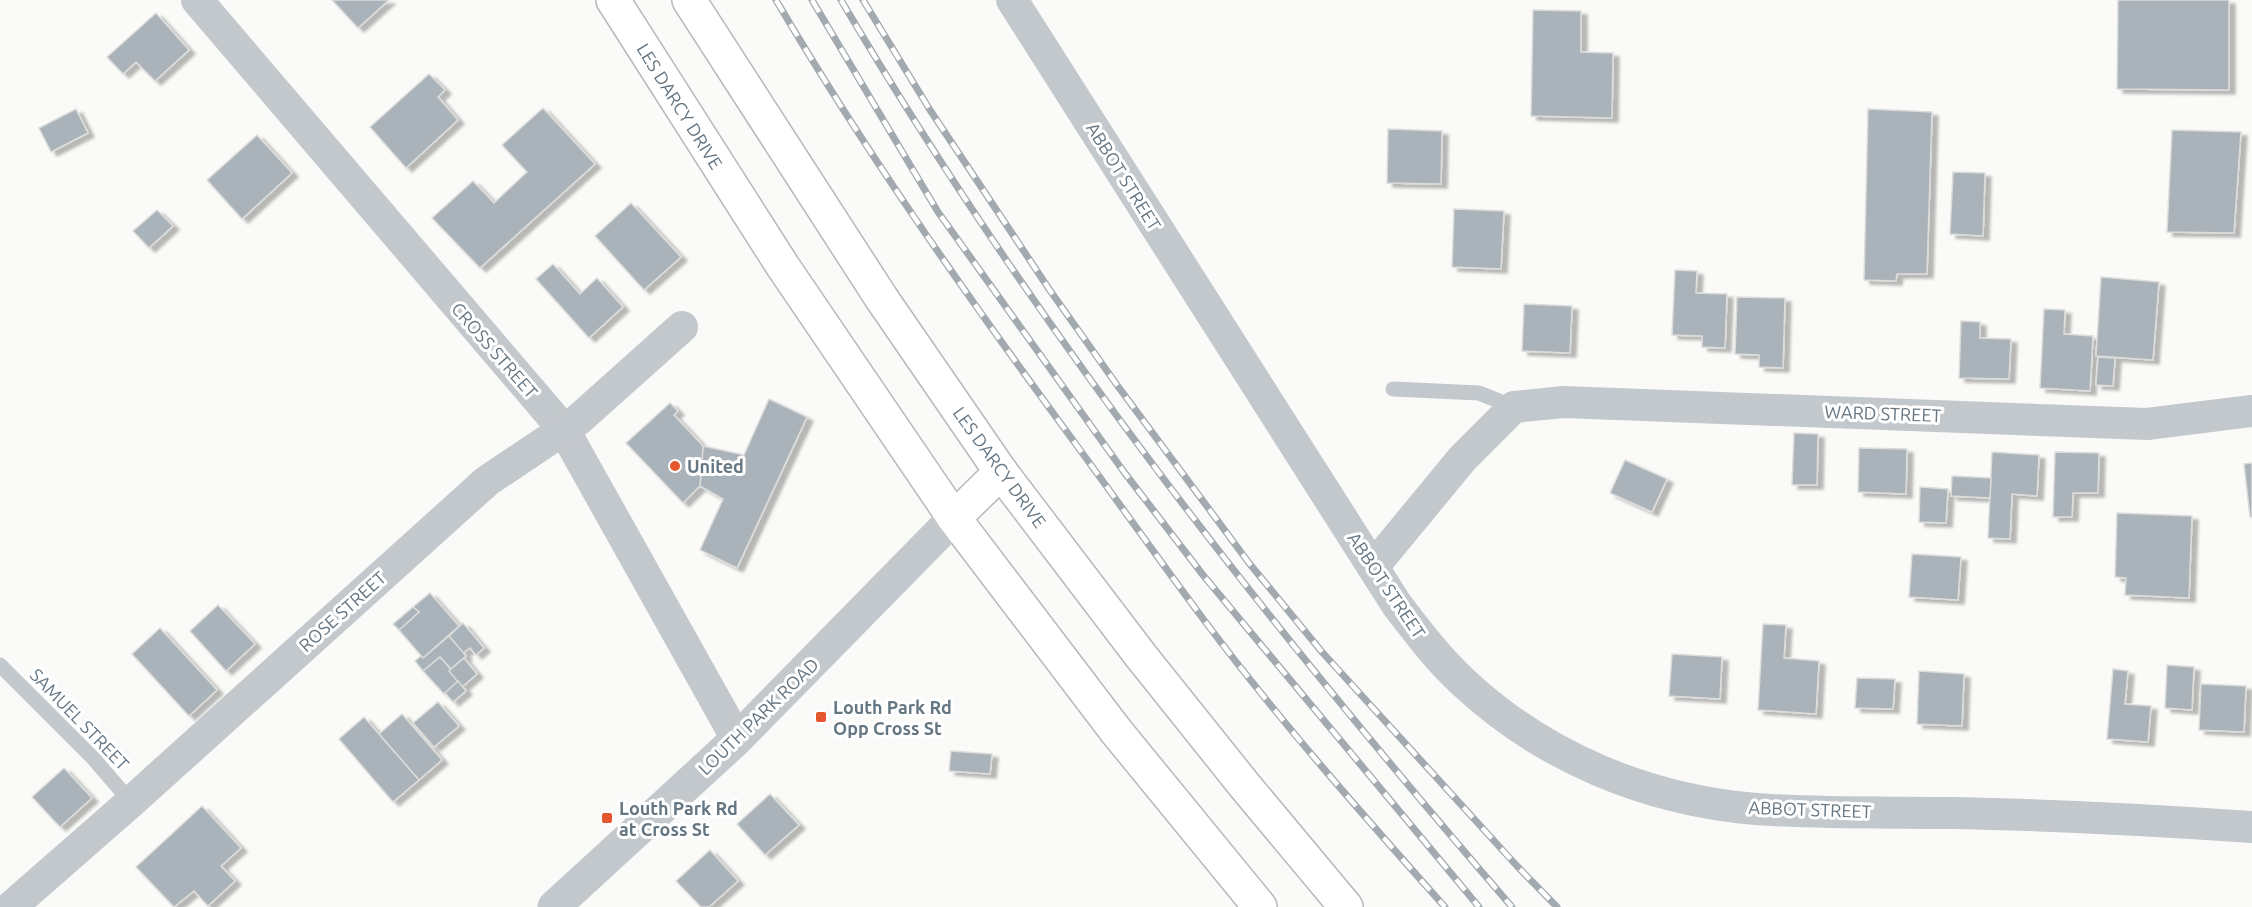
<svg xmlns="http://www.w3.org/2000/svg" width="2252" height="907" viewBox="0 0 2252 907" font-family="Ubuntu,sans-serif">
  <defs>
    <filter id="shadow"><feDropShadow dx="6" dy="4" stdDeviation="1.5" flood-color="#0004"/></filter>
  </defs>
  <rect width="100%" height="100%" fill="#fafaf8"/>
  <g fill="#aab3b9" stroke="#dcdcda" stroke-width="1.5" filter="url(#shadow)">
    <polygon points="332,0 389,0 358,28"/>
    <polygon points="2118,0 2229,0 2229,90 2117,89"/>
    <polygon points="1533,10 1581,11 1581,52 1613,53 1612,118 1531,116"/>
    <polygon points="156,13 189,50 155,81 136,62 123,74 107,57"/>
    <polygon points="429,74 445,90 438,97 458,120 406,168 370,127"/>
    <polygon points="543,108 595,164 480,268 432,218 473,181 494,203 527,172 502,145"/>
    <polygon points="76,109 88,133 51,152 39,128"/>
    <polygon points="1868,109 1932,112 1927,274 1897,274 1896,281 1864,280"/>
    <polygon points="1388,129 1442,131 1441,184 1387,183"/>
    <polygon points="2172,130 2241,132 2234,233 2167,232"/>
    <polygon points="257,135 292,173 242,219 207,180"/>
    <polygon points="1953,172 1985,173 1983,236 1950,234"/>
    <polygon points="631,203 681,257 644,290 595,236"/>
    <polygon points="1454,209 1504,211 1501,269 1452,267"/>
    <polygon points="157,210 173,226 149,248 133,231"/>
    <polygon points="553,264 580,294 597,278 623,307 589,338 536,279"/>
    <polygon points="1675,270 1697,271 1696,293 1727,294 1725,348 1702,347 1702,336 1672,335"/>
    <polygon points="2101,277 2159,282 2153,360 2096,356"/>
    <polygon points="1737,297 1785,298 1783,368 1759,367 1759,355 1735,354"/>
    <polygon points="1524,304 1572,306 1570,353 1522,351"/>
    <polygon points="2044,309 2065,310 2064,334 2093,336 2090,391 2040,388"/>
    <polygon points="1961,321 1980,322 1980,338 2011,339 2009,379 1959,378"/>
    <polygon points="2098,357 2115,358 2113,386 2096,385"/>
    <polygon points="769,399 807,417 737,568 700,550 723,499 700,486 703,446 744,455"/>
    <polygon points="670,403 678,411 674,415 703,446 700,486 683,503 626,443"/>
    <polygon points="1794,433 1818,434 1817,485 1792,485"/>
    <polygon points="1859,448 1907,449 1906,494 1858,492"/>
    <polygon points="1992,452 2039,455 2037,496 2012,494 2010,539 1988,538"/>
    <polygon points="2055,452 2099,453 2098,493 2073,493 2072,517 2053,517"/>
    <polygon points="1625,460 1667,479 1652,512 1610,493"/>
    <polygon points="2252,463 2252,517 2250,517 2244,464"/>
    <polygon points="1952,476 1991,478 1990,498 1951,496"/>
    <polygon points="1920,487 1948,489 1946,523 1919,522"/>
    <polygon points="2117,513 2192,516 2189,598 2125,595 2126,578 2115,577"/>
    <polygon points="1912,554 1961,557 1958,600 1909,597"/>
    <polygon points="430,593 459,626 423,658 399,630 419,612 413,607"/>
    <polygon points="218,605 255,644 226,671 190,631"/>
    <polygon points="413,607 419,612 399,630 393,624"/>
    <polygon points="463,623 484,648 476,655 470,648 463,653 449,636"/>
    <polygon points="1763,624 1786,625 1784,658 1819,661 1816,714 1758,710"/>
    <polygon points="160,628 217,690 189,716 132,654"/>
    <polygon points="449,636 466,656 451,669 440,657 423,671 415,661 421,656 423,658"/>
    <polygon points="1672,654 1722,657 1720,699 1669,696"/>
    <polygon points="440,657 460,680 444,694 423,671"/>
    <polygon points="464,658 477,674 462,687 449,671"/>
    <polygon points="2167,665 2194,667 2192,710 2165,708"/>
    <polygon points="2113,669 2128,671 2125,704 2151,706 2148,742 2107,739"/>
    <polygon points="1919,671 1964,674 1962,726 1917,724"/>
    <polygon points="1857,678 1895,679 1893,709 1855,708"/>
    <polygon points="458,681 466,691 453,702 445,693"/>
    <polygon points="2201,684 2246,686 2244,732 2199,730"/>
    <polygon points="438,702 459,726 434,747 413,723"/>
    <polygon points="402,714 442,760 419,780 379,734"/>
    <polygon points="364,717 419,780 393,802 339,739"/>
    <polygon points="951,751 992,754 990,774 949,771"/>
    <polygon points="64,768 92,798 60,827 32,797"/>
    <polygon points="770,794 799,825 765,855 737,824"/>
    <polygon points="202,806 241,848 221,866 235,881 208,906 194,891 174,907 136,867"/>
    <polygon points="710,850 738,881 709,907 701,907 676,881"/>
  </g>
  <g fill="none" stroke-linecap="round" stroke-linejoin="round">
    <defs>
      <g id="trunk">
        <polyline points="613,0 782,265 954,518 1116,731 1260,907"/>
        <polyline points="689,0 882,299 1001,472 1141,656 1245,786 1346,907"/>
        <polyline points="954,518 1001,472"/>
      </g>
    </defs>
    <use href="#trunk" stroke="#b4b9bd" stroke-width="36"/>
    <g stroke="#c3c8cc" stroke-width="15">
      <polyline points="1393,389 1479,393 1514,407"/>
      <polyline points="0,665 93,758 131,802"/>
    </g>
    <g stroke="#c3c8cc" stroke-width="32">
      <polyline points="197,0 564,430 737,739"/>
      <path d="M1012,0L1397,605C1417,631 1438,659 1463,682C1543,757 1647,800 1756,809C1822,814 1889,812 1955,813C2054,815 2153,820 2252,827"/>
      <polyline points="1373,567 1462,459 1514,407 1564,402 2147,424 2252,411"/>
      <polyline points="11,907 131,802 487,481 578,420 682,327"/>
    </g>
    <polyline stroke="#c3c8cc" stroke-width="33" points="554,907 737,739 954,518"/>
    <use href="#trunk" stroke="#fff" stroke-width="33"/>
    <defs>
      <g id="rail">
        <path d="M776,0C863,148 962,289 1064,428C1111,492 1157,557 1204,620C1279,720 1362,814 1445,907"/>
        <polyline points="812,0 938,212 1124,472 1203,575 1479,907"/>
        <path d="M841,0C1032,325 1266,622 1512,907"/>
        <polyline points="863,0 930,110 1049,289 1117,385 1249,563 1322,652 1517,866 1557,907"/>
      </g>
    </defs>
    <use href="#rail" stroke="#a2aab0" stroke-width="7"/>
    <use href="#rail" stroke="#fff" stroke-width="4.5" stroke-dasharray="14" stroke-linecap="butt"/>
  </g>
  <g fill="#e4572e" stroke="#fff" stroke-width="2">
    <circle cx="675" cy="466" r="6"/>
    <rect x="815" y="711" width="12" height="12" rx="3"/>
    <rect x="601" y="812" width="12" height="12" rx="3"/>
  </g>
  <g text-anchor="middle" dominant-baseline="central" stroke-width="6" stroke-linejoin="round" paint-order="stroke">
    <g font-size="18" fill="#657683" stroke="#fff">
      <text transform="translate(680 106) rotate(58)">LES DARCY DRIVE</text>
      <text transform="translate(1124 176) rotate(58)">ABBOT STREET</text>
      <text transform="translate(495 350) rotate(49)">CROSS STREET</text>
      <text transform="translate(1883 413) rotate(2)">WARD STREET</text>
      <text transform="translate(1000 467) rotate(54)">LES DARCY DRIVE</text>
      <text transform="translate(1387 585) rotate(56)">ABBOT STREET</text>
      <text transform="translate(342 611) rotate(-42)">ROSE STREET</text>
      <text transform="translate(758 716) rotate(-44)">LOUTH PARK ROAD</text>
      <text transform="translate(80 719) rotate(46)">SAMUEL STREET</text>
      <text transform="translate(1810 809) rotate(2)">ABBOT STREET</text>
    </g>
    <g font-size="18" font-weight="bold" fill="#657683" stroke="#fff" text-anchor="start">
      <text x="687" y="466">United</text>
      <text x="833" y="707">Louth Park Rd<tspan x="833" dy="21">Opp Cross St</tspan></text>
      <text x="619" y="808">Louth Park Rd<tspan x="619" dy="21">at Cross St</tspan></text>
    </g>
  </g>
</svg>
